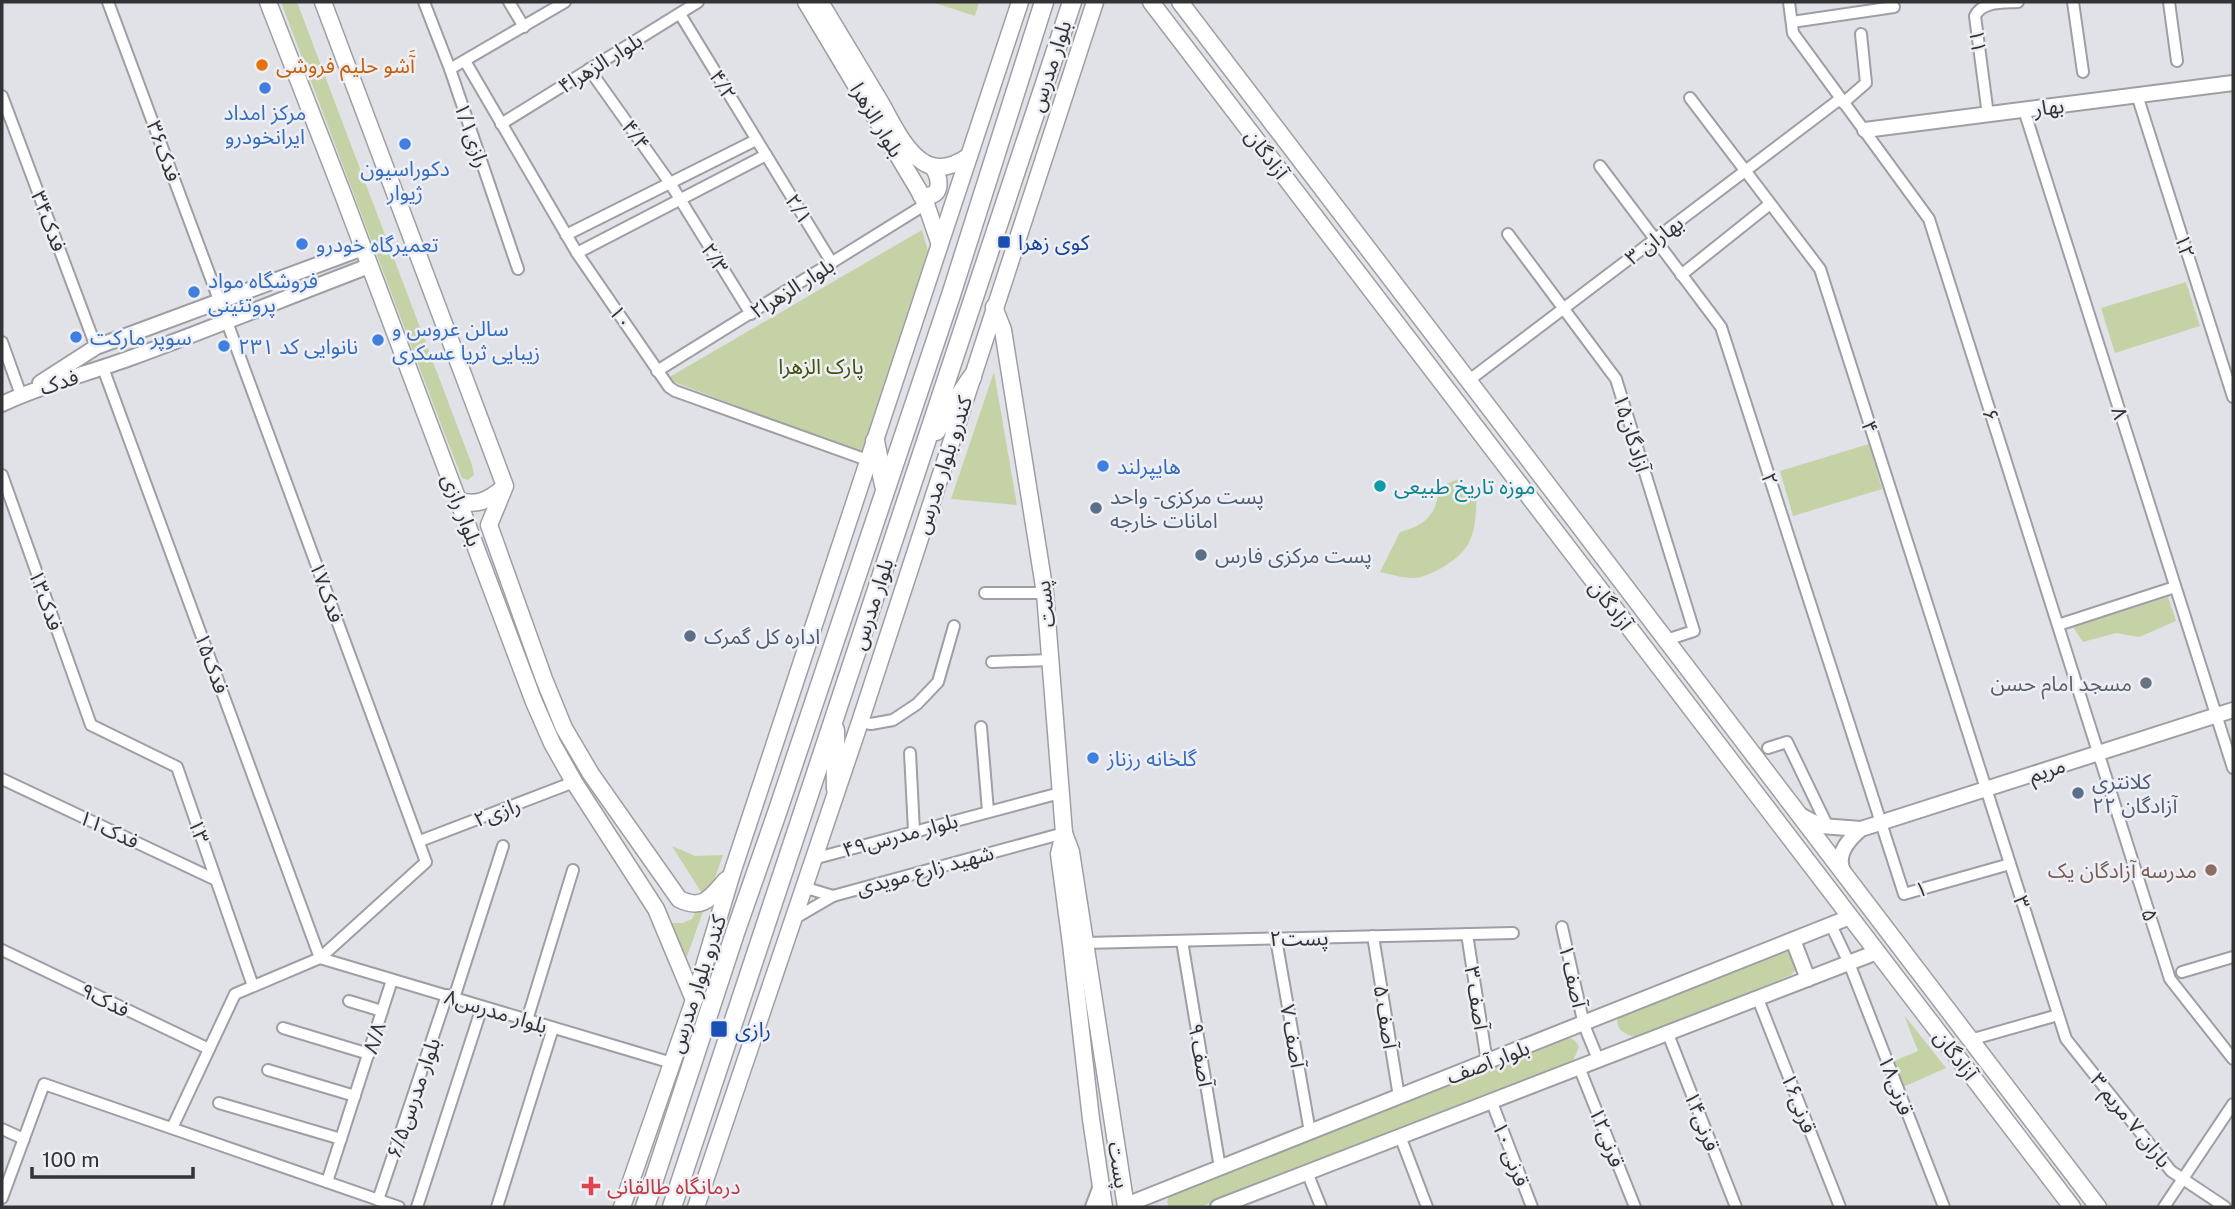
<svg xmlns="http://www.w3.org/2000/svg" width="2235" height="1209" viewBox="0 0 2235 1209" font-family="'Public Sans','Noto Sans Arabic',sans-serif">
  <rect width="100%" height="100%" fill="#e0e2e8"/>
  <g fill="#c5d2a5">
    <polygon points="281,2 297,2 472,465 474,475 468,480 462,478 442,427"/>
    <polygon points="932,2 979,2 975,16"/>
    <polygon points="922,230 929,255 862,453 666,379"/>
    <polygon points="2186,282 2200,326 2115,353 2101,308"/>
    <polygon points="994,372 1017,505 951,499"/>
    <polygon points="1869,444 1882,489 1793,516 1780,471"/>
    <path d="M1459,479L1461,491L1477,487C1475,529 1478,548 1438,570C1431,573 1420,579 1412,578C1402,578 1390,574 1380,572L1400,532C1424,526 1439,514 1438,487Z"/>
    <polygon points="2168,597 2176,621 2139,637 2116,633 2083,642 2073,627"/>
    <polygon points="672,846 695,856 723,855 684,965 671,923 683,923 692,919 703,895"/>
    <path d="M1777,950H1792L1799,967L1791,975L1737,998L1635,1037C1624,1034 1615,1029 1618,1017Z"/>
    <polygon points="1904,1015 1946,1068 1903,1087 1894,1061 1918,1051"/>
    <path d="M1561,1037C1571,1038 1575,1038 1579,1047L1573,1061L1564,1066L1200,1207H1169L1167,1202L1170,1193Z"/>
  </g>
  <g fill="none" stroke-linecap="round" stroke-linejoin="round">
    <defs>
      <g id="minor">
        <polyline points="108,2 219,300"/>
        <polyline points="424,2 450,69 518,269"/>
        <polyline points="509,2 524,27"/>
        <polyline points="1789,2 1793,33 1929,219 2170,979 2233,1059"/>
        <polyline points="2073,2 2083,72"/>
        <polyline points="2169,2 2177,61"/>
        <polyline points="680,14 832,263"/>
        <polyline points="1792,22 1894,7"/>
        <polyline points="465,61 577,253 669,387 675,391 870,461"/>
        <polyline points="450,69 565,2"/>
        <polyline points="589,69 670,183 751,314"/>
        <polyline points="2137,95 2233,397"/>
        <polyline points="2,96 96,347"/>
        <polyline points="1690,98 1820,269 2066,1039 2171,1171 2225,1207"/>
        <polyline points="1843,103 1866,83 1861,34"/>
        <polyline points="2024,110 2233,768"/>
        <path d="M1988,115L1975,16C1982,1 2003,3 2018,2"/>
        <polyline points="501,124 698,2"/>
        <polyline points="1600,166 1721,327 1904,894 2010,864"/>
        <polyline points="1508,234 1616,379 1694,631 1666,640"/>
        <polyline points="566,235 756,140"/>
        <polyline points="577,253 766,155"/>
        <polyline points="1681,275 1770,204"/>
        <polyline points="2,342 21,395"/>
        <polyline points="103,368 320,958"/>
        <polyline points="657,371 926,204"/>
        <polyline points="1468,381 1840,99"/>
        <polyline points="2,475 91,725 177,767 253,986"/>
        <polyline points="985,593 1045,593"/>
        <polyline points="2058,625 2175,587"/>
        <polyline points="992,662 1051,660"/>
        <polyline points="860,722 871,724 893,720 917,704 938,682 954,626"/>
        <polyline points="981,727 988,811"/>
        <polyline points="1768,748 1787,742 1828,827"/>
        <polyline points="910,753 914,831"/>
        <polyline points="2,779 216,880"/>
        <polyline points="420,841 574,782"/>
        <polyline points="813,859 1060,793"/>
        <polyline points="803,887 833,896"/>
        <polyline points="792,920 833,896 1064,833"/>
        <polyline points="1831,925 1849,963 1944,1207"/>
        <polyline points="1562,927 1584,1025 1598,1059"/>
        <polyline points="1467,934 1487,1062"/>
        <polyline points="1373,936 1399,1097"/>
        <polyline points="1276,939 1310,1132"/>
        <polyline points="1182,941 1220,1168"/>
        <polyline points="1084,943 1513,933"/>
        <polyline points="2,950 209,1049"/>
        <polyline points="320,958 672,1063"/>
        <polyline points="2182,972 2233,957"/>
        <polyline points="454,998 503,846"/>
        <polyline points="1758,999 1840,1207"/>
        <polyline points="349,1001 382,1011"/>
        <polyline points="527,1020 573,870"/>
        <polyline points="283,1028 369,1054"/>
        <polyline points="1668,1034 1736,1207"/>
        <polyline points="1970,1040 2058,1015"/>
        <polyline points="1579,1067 1635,1207"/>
        <polyline points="268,1070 355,1096"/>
        <polyline points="1491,1100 1532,1207"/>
        <polyline points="219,1103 341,1139"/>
        <polyline points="172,1128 235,994 320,958 426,862 227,322"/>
        <polyline points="2,1129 24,1139"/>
        <polyline points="1400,1136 1427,1207"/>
        <polyline points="1307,1172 1321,1207"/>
        <polyline points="327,1182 392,980"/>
        <polyline points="2,1198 44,1084 399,1207"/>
        <polyline points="378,1200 447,995"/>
        <polyline points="417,1207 482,1007"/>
        <polyline points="497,1207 553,1028"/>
        <polyline points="2164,1207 2233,1104"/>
      </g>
      <g id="tertiary">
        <polyline points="1865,130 2233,83"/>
        <polyline points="40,383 96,347 363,248"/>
        <path d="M2,404C44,384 90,373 133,357C212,328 290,296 369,266"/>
        <polyline points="1802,816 1821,826 1861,829"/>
        <path d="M1844,873C1834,856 1848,840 1861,829L2233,710"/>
        <polyline points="1793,940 1808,979"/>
        <polyline points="1126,1205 1850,917"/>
        <polyline points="1093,1207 1101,1186"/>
        <polyline points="1218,1207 1877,952"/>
      </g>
      <g id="secondary">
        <polyline points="268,2 342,192 534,702 552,743 574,782 656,909 694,1000"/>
        <path d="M323,2L505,486L489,525L544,679L564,728L591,774L679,899C703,911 711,897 726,880"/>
        <polyline points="806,2 918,189 926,204 939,242"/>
        <path d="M820,2C840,35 859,67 879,100C891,120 903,149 923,162C938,172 956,165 969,156"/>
        <polyline points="1151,2 2072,1207"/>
        <polyline points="1180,2 2098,1207"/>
        <path d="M921,195C943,200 941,179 933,167"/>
        <polyline points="994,307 1003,330 1045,593 1064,833 1071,852 1126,1207"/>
        <path d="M458,500C476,507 489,500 503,488"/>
        <polyline points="1064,833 1059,854 1071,944 1091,1119 1104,1207"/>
        <polyline points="622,1207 694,1000 732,873 1020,2"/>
        <polyline points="696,1207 860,722 1095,2"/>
      </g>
      <g id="primary">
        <polyline points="936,431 972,377"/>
        <polyline points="875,441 884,485"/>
        <polyline points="835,730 836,789"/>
        <polyline points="645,1207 735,933 778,810 951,295 1044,2"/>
        <polyline points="672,1207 1072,2"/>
      </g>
    </defs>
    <use href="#minor" stroke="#9e9fa5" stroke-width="14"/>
    <use href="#tertiary" stroke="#9e9fa5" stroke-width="18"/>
    <use href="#secondary" stroke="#9e9fa5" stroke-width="19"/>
    <use href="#primary" stroke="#9e9fa5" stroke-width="21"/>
    <use href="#minor" stroke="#fff" stroke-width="10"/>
    <use href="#tertiary" stroke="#fff" stroke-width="14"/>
    <use href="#secondary" stroke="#fff" stroke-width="16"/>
    <use href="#primary" stroke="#fff" stroke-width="18"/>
  </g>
  <circle fill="#e8710a" stroke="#eeeff5" stroke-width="2.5" cx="262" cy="65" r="7"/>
  <g fill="#3f7fe0" stroke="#eeeff5" stroke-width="2.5">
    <circle cx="265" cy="88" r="7"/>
    <circle cx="405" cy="144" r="7"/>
    <circle cx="302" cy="244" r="7"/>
    <circle cx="194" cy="292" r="7"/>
    <circle cx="76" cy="337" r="7"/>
    <circle cx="378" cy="340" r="7"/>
    <circle cx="224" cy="346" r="7"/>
    <circle cx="1103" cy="466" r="7"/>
    <circle cx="1093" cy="758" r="7"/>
  </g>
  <g fill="#1a4fb4" stroke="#eeeff5" stroke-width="2.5">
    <rect x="997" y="235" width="14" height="14" rx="3.5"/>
    <rect x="710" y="1020" width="18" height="18" rx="3.5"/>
  </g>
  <circle fill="#0f9aa8" stroke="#eeeff5" stroke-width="2.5" cx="1380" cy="486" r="7"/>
  <g fill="#5c6f8a" stroke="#eeeff5" stroke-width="2.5">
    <circle cx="1096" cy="508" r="7"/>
    <circle cx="1201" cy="555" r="7"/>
    <circle cx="690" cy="636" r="7"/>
    <circle cx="2078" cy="793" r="7"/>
  </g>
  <circle fill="#6b7280" stroke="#eeeff5" stroke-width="2.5" cx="2146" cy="683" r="7"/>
  <circle fill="#8d6e63" stroke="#eeeff5" stroke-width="2.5" cx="2211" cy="870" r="7"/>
  <path fill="#e0444e" stroke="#eeeff5" stroke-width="2.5" d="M587.5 1175.5h7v7h7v7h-7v7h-7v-7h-7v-7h7z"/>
  <g text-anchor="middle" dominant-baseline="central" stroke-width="5" stroke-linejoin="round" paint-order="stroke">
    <g font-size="21" fill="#323335" stroke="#eeeff5">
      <text transform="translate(1978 41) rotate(82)">۱۱</text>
      <text transform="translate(600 63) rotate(-32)">بلوار الزهرا۴</text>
      <text transform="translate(1050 66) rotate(-72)">بلوار مدرس</text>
      <text transform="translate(723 85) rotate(59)">۴/۲</text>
      <text transform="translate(2049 107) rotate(-7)">بهار</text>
      <text transform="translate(877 120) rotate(59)">بلوار الزهرا</text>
      <text transform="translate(472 135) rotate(71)">رازی۱/۱</text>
      <text transform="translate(636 135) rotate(55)">۴/۴</text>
      <text transform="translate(164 151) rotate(70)">فدک۳۶</text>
      <text transform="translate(1267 154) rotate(53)">آزادگان</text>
      <text transform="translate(799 209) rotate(58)">۲/۱</text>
      <text transform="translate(49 221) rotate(69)">فدک۳۴</text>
      <text transform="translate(1654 240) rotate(-37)">بهاران ۳</text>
      <text transform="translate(2185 246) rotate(72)">۱۲</text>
      <text transform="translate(715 258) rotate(58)">۲/۳</text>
      <text transform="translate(792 288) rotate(-32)">بلوار الزهرا۲</text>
      <text transform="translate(621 317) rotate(56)">۱۰</text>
      <text transform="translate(59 382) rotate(-18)">فدک</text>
      <text transform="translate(2120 413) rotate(72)">۸</text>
      <text transform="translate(1991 415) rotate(72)">۶</text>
      <text transform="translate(1870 427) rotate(72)">۴</text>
      <text transform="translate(1632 433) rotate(73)">آزادگان۱۵</text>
      <text transform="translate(943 465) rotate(-72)">کندرو بلوار مدرس</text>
      <text transform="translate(1770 479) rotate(72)">۲</text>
      <text transform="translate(462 510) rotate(69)">بلوار رازی</text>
      <text transform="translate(327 592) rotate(70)">فدک۱۷</text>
      <text transform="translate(46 600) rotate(70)">فدک۱۳</text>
      <text transform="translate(872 604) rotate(-72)">بلوار مدرس</text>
      <text transform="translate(1045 604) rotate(-97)">پست</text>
      <text transform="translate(1611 605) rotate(53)">آزادگان</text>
      <text transform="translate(212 663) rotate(70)">فدک۱۵</text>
      <text transform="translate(2047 770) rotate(-18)">مریم</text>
      <text transform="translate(497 812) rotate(-21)">رازی۲</text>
      <text transform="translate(109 829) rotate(25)">فدک۱۱</text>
      <text transform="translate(199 831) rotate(71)">۱۳</text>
      <text transform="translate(900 835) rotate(-15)">بلوار مدرس۴۹</text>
      <text transform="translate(925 870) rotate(-15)">شهید زارع مویدی</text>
      <text transform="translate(1921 889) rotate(-16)">۱</text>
      <text transform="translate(2022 902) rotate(72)">۳</text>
      <text transform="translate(2150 915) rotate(72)">۵</text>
      <text transform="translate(1299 938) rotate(-1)">پست۲</text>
      <text transform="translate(1573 976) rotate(77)">۱ آصف</text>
      <text transform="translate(697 984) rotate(-72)">کندرو بلوار مدرس</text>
      <text transform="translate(1477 998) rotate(81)">۳ آصف</text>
      <text transform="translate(105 1000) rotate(26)">فدک۹</text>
      <text transform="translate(496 1011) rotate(17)">بلوار مدرس۸</text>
      <text transform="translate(1386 1017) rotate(81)">۵ آصف</text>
      <text transform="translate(1293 1036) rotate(80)">۷ آصف</text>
      <text transform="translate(374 1038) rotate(-72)">۸/۸</text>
      <text transform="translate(1201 1055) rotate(80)">۹ آصف</text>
      <text transform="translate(1956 1055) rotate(53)">آزادگان</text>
      <text transform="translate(1488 1062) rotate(-21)">بلوار آصف</text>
      <text transform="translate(1896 1085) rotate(69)">قرنی۱۸</text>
      <text transform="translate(413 1098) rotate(-71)">بلوار مدرس۶/۵</text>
      <text transform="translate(1799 1103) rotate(69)">قرنی۱۶</text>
      <text transform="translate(2131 1120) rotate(51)">باران ۷ مریم ۳</text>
      <text transform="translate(1702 1121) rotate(69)">قرنی۱۴</text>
      <text transform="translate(1607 1137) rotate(69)">قرنی۱۲</text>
      <text transform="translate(1511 1154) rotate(69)">۱۰ قرنی</text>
      <text transform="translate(1119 1165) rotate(81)">پست</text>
    </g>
    <g font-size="21" fill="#c56008" stroke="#eeeff5" text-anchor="start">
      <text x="276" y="65">آَشو حلیم فروشی</text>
    </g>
    <g font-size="21" fill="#366cbe" stroke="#eeeff5" text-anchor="start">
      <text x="265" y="112" text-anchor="middle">مرکز امداد<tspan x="265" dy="24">ایرانخودرو</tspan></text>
      <text x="405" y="168" text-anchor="middle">دکوراسیون<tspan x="405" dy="24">ژیوار</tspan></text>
      <text x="316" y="244">تعمیرگاه خودرو</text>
      <text x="208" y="280">فروشگاه مواد<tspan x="208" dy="24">پروتئینی</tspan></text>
      <text x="392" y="328">سالن عروس و<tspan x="392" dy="24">زیبایی ثریا عسکری</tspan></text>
      <text x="90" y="337">سوپر مارکت</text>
      <text x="238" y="346">نانوایی کد ۲۳۱</text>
      <text x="1117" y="466">هایپرلند</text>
      <text x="1107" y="758">گلخانه رزناز</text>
    </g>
    <g font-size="21" fill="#164399" stroke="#eeeff5" text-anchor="start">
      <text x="1018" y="242">کوی زهرا</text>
      <text x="735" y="1029">رازی</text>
    </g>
    <g font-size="21" fill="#43510a" stroke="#eeeff5">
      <text x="821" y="366">پارک الزهرا</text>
    </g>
    <g font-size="21" fill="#0d838f" stroke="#eeeff5" text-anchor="start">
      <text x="1394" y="486">موزه تاریخ طبیعی</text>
    </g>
    <g font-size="21" fill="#4e5e75" stroke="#eeeff5" text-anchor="start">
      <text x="1110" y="496">پست مرکزی - واحد<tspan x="1110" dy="24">امانات خارجه</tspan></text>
      <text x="1215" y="555">پست مرکزی فارس</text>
      <text x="704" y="636">اداره کل گمرک</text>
      <text x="2092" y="781">کلانتری<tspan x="2092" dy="24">۲۲ آزادگان</tspan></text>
    </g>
    <g font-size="21" fill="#5b616d" stroke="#eeeff5" text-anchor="end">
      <text x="2132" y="683">مسجد امام حسن</text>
    </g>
    <g font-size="21" fill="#785e54" stroke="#eeeff5" text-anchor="end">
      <text x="2197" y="870">مدرسه آزادگان یک</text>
    </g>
    <g font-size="21" fill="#be3a42" stroke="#eeeff5" text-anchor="start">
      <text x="607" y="1186">درمانگاه طالقانی</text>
    </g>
  </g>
  <rect width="2235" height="1209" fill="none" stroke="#323335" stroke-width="7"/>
  <path d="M32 1167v10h161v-10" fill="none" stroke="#323335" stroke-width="3.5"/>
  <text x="42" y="1167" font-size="21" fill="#323335" stroke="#eeeff5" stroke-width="5" paint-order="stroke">100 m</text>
</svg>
